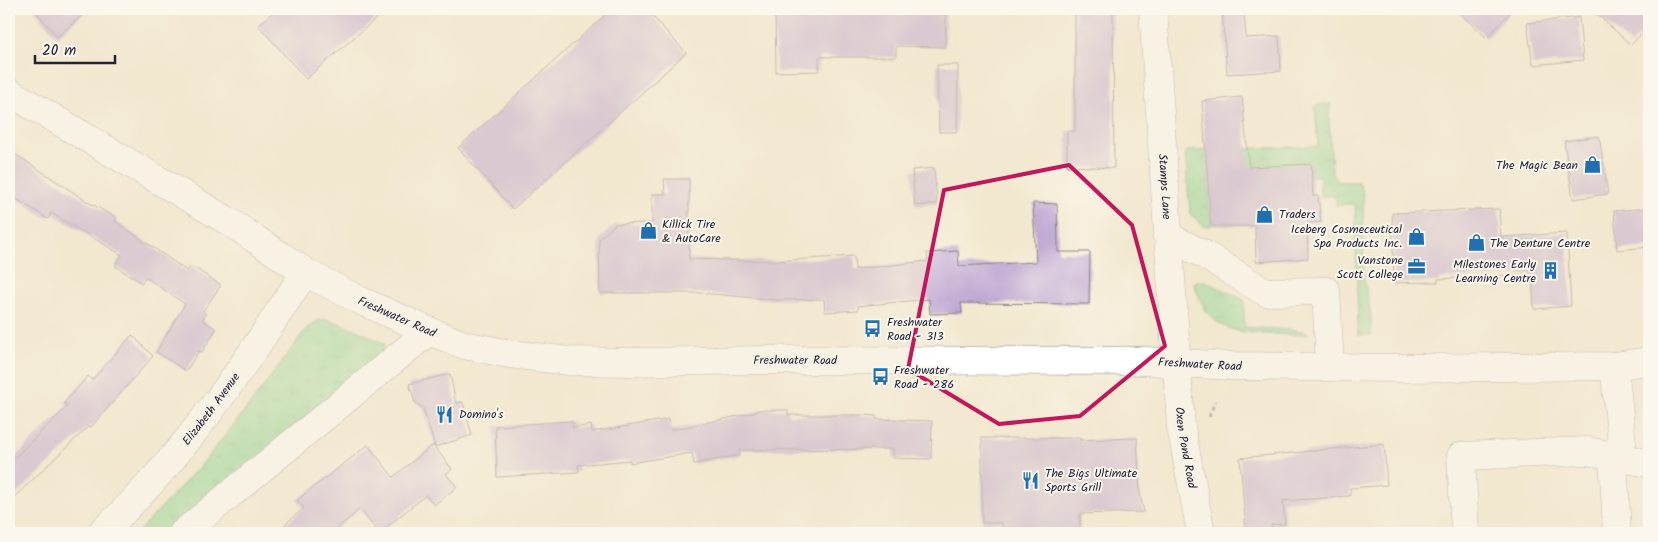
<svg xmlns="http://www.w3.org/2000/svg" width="1658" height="542" viewBox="0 0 1658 542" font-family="Kalam,sans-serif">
  <defs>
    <pattern id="grass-tufts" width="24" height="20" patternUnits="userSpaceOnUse" patternTransform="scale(1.25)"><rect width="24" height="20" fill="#8cd591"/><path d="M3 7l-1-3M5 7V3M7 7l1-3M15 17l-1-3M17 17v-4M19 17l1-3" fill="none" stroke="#78b77e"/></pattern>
  </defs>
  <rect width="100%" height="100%" fill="#fbf7ec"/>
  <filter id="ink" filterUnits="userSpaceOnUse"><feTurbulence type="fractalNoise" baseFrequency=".02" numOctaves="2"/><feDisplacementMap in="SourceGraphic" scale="10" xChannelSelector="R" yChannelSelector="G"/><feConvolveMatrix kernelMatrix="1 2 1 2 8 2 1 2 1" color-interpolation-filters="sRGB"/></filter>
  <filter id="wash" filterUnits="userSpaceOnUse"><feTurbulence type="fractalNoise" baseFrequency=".0096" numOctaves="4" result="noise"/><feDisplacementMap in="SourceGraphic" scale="20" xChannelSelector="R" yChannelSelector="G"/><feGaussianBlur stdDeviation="1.12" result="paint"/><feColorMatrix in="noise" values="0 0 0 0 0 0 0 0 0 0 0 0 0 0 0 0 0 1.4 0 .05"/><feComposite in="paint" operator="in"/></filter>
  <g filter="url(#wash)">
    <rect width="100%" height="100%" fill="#f2e8cf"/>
    <g fill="url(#grass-tufts)" stroke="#577c66">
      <polygon points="1322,104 1331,104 1329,114 1332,174 1339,182 1359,182 1363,193 1364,279 1371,315 1371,335 1358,335 1355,204 1336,205 1336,196 1320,196 1320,176 1312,176 1311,165 1279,166 1208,176 1211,226 1204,226 1190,214 1185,151 1318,146 1315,106"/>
      <path d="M1199,281H1205L1244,300V327L1305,331L1309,334C1295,336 1280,334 1266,334C1224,332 1207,325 1194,283Z"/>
      <polygon points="326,319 355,329 385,344 381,354 166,533 137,533 202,464 252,402 307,328 317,321"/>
    </g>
    <g id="blocks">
      <g fill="#bea5d2">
        <polygon points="34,9 89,9 57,37"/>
        <polygon points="277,9 387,9 306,79 258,25"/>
        <polygon points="612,9 646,9 686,53 513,209 458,148"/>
        <polygon points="775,9 946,9 945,47 896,46 896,57 819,57 819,71 776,72"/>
        <polygon points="1075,9 1113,9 1114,168 1067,166 1067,131 1075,131"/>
        <polygon points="1222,9 1244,9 1246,38 1279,36 1281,71 1227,74"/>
        <polygon points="1455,9 1513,9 1487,38"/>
        <polygon points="1591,9 1649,9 1649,25 1631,45"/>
        <polygon points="1579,17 1583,60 1533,65 1527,23"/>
        <polygon points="937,65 958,65 957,132 939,132"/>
        <polygon points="1242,97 1249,167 1311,164 1313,196 1318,196 1321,222 1307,223 1308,258 1256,262 1255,226 1211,226 1202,101"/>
        <polygon points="1599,136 1608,194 1573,199 1564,141"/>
        <polygon points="9,150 88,202 117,218 115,221 187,271 191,266 221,285 203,311 206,314 202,320 216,329 202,352 199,351 186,371 156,352 185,304 145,277 142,283 115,266 122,255 51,213 48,219 9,194"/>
        <polygon points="934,168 937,204 915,206 912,170"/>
        <polygon points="664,179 689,179 689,259 776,261 854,256 855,269 928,261 927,253 958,251 959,266 1036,262 1033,203 1057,204 1058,252 1090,252 1089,304 961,303 962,313 930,314 929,299 858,306 858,310 825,312 824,299 776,300 702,293 600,293 599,239 615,224 652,223 652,194 665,194"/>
        <polygon points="1649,208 1649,247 1617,250 1614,211"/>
        <polygon points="1499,209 1501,237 1567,233 1571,306 1534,309 1532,274 1438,279 1438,282 1394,283 1392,213"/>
        <polygon points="132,335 153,356 91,427 89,426 9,502 9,463 68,406 64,403 88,376 92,380"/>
        <polygon points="450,374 456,403 463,402 472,435 435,447 423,408 415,402 409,384"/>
        <polygon points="757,410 788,410 788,415 862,415 876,416 876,419 932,421 931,459 893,458 893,449 739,450 740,455 694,464 692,453 630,463 630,460 578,465 579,472 497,477 495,426 572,421 573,428 591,425 592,432 669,419 671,430 757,412"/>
        <polygon points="982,438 1080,438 1080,440 1137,438 1140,495 1144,512 1080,514 1080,533 1002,533 1002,523 982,523"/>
        <polygon points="1384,444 1387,485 1350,488 1350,496 1283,501 1285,524 1271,525 1272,530 1246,532 1240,458"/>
        <polygon points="368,445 393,477 433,445 452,469 446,474 457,487 434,505 426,495 379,533 360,509 332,533 275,533 304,508 297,500"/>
      </g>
    </g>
  </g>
  <g filter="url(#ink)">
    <use href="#blocks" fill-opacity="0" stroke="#8a8585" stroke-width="1"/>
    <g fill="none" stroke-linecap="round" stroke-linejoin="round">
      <defs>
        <g id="minor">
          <path id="s1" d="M1153,9L1181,427L1201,533"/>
          <polyline points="1167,236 1205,255 1265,292 1326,291 1330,367"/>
          <polyline points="1614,366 1622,443 1613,456 1617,533"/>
          <polyline points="183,533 429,331"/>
          <polyline points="1465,533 1461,456 1588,451 1642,462 1649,461"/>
        </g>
        <g id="major">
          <path id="s2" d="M9,92L228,221L305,272L359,300L429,331L464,345L510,354L569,361L631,362L765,360L1146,361L1231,366L1400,368L1614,366L1649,361"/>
          <path id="s3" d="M101,533C183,458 245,365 305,272"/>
        </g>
      </defs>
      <use href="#minor" stroke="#8a8585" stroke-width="29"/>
      <use href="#major" stroke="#8a8585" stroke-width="29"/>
      <polyline stroke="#8a8585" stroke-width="3" stroke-dasharray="4 4" stroke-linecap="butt" points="1209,417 1215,401"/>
      <use href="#minor" stroke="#fff" stroke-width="28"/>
      <use href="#major" stroke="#fff" stroke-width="28"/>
    </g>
  </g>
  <path d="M0 0H1658V542H0ZM1069,165L1132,225L1165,346L1080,416L999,424L908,369L944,190Z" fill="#f2e8cf" fill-opacity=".55" fill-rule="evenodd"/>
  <path fill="none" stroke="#c2185b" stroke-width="4" stroke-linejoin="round" d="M1069,165L1132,225L1165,346L1080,416L999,424L908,369L944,190Z"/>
  <defs>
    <symbol id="shop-bare" viewBox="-9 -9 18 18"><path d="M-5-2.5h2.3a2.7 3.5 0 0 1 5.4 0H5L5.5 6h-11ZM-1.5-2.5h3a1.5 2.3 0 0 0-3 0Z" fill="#1f6fb2" stroke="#fbf7ec" stroke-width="2.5" paint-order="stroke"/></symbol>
    <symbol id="office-bare" viewBox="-9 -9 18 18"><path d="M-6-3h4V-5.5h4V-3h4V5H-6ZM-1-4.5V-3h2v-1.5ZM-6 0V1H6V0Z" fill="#1f6fb2" stroke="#fbf7ec" stroke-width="2.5" paint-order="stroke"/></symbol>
    <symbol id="building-bare" viewBox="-9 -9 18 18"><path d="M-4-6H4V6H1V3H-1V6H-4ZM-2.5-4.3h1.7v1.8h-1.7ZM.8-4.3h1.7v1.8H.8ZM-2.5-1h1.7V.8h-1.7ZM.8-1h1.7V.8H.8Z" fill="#1f6fb2" stroke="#fbf7ec" stroke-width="2.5" paint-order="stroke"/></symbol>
    <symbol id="bus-bare" viewBox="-9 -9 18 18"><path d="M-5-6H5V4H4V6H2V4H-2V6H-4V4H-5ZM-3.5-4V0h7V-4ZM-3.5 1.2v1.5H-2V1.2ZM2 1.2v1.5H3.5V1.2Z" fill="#1f6fb2" stroke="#fbf7ec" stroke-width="2.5" paint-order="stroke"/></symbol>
    <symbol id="restaurant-bare" viewBox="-9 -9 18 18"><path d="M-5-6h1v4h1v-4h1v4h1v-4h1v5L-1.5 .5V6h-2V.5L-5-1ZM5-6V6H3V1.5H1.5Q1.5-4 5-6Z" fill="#1f6fb2" stroke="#fbf7ec" stroke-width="2.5" paint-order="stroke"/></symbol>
  </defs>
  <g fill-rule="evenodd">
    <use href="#shop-bare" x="1580" y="152" width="25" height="25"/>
    <use href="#shop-bare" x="1252" y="202" width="25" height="25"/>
    <use href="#shop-bare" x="636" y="218" width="25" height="25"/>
    <use href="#shop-bare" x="1404" y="224" width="25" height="25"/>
    <use href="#shop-bare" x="1464" y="230" width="25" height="25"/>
    <use href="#office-bare" x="1404" y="254" width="25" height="25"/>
    <use href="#building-bare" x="1538" y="258" width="25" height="25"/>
    <use href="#bus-bare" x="860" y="316" width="25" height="25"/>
    <use href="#bus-bare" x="868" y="364" width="25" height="25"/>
    <use href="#restaurant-bare" x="432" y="402" width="25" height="25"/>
    <use href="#restaurant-bare" x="1018" y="468" width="25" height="25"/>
  </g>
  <g text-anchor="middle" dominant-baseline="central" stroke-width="4" stroke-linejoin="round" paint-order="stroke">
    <g font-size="12" fill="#22223b" stroke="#fbf7ec" text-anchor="start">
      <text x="1578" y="165" text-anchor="end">The Magic Bean</text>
      <text x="1279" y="214">Traders</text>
      <text x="662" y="224">Killick Tire<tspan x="662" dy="14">&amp; AutoCare</tspan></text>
      <text x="1402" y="229" text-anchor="end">Iceberg Cosmeceutical<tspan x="1402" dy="14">Spa Products Inc.</tspan></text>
      <text x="1490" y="243">The Denture Centre</text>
      <text x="1403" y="260" text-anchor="end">Vanstone<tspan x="1403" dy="14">Scott College</tspan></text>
      <text x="1536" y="264" text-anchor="end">Milestones Early<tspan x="1536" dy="14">Learning Centre</tspan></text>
      <text x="887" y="322">Freshwater<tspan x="887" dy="14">Road - 313</tspan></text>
      <text x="894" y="370">Freshwater<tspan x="894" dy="14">Road - 286</tspan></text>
      <text x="459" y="414">Domino's</text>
      <text x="1045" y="473">The Bigs Ultimate<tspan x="1045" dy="14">Sports Grill</tspan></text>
    </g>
    <g font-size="12" fill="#22223b" stroke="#fbf7ec">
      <text stroke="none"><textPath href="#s1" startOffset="178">Stamps Lane</textPath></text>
      <text stroke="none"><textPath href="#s2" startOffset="449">Freshwater Road</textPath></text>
      <text stroke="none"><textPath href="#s2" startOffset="854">Freshwater Road</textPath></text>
      <text stroke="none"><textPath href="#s2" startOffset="1259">Freshwater Road</textPath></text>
      <text stroke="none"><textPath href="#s3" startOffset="166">Elizabeth Avenue</textPath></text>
      <text stroke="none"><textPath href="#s1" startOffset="440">Oxen Pond Road</textPath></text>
    </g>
  </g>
  <rect width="1658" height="542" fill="none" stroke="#fbf7ec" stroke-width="30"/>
  <path d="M35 55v8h80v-8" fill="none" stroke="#22223b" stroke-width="2.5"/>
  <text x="42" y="55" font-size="15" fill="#22223b" stroke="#fbf7ec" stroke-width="4" paint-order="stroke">20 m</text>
</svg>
